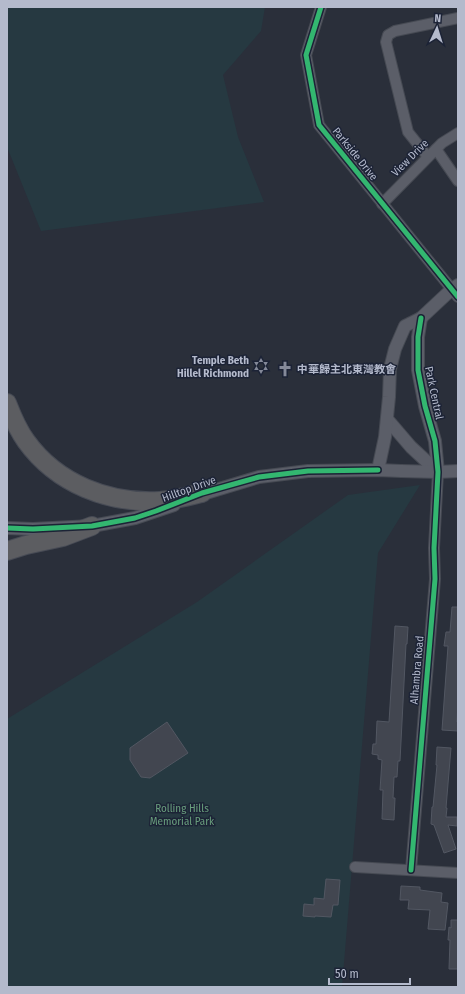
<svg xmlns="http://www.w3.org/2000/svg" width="465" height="994" viewBox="0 0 465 994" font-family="'Fira Sans Condensed','Noto Sans SC',sans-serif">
  <rect width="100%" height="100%" fill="#2a2f3a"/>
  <g fill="#263941">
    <polygon points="7,7 265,7 261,31 223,75 238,137 264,202 41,231 7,147"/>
    <polygon points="420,485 378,553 342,987 7,987 7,719 197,602 348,495"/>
  </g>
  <g fill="#424650" stroke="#525762">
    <polygon points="452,607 458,607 458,702 457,722 458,723 458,731 442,730 448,646 444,646 446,632 450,632"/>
    <polygon points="395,626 408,627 407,644 406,644 400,761 398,761 397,777 394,777 393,798 395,798 394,820 382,819 383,790 380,790 382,760 378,759 378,755 372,754 373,744 376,744 377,721 389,722"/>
    <polygon points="167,722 188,753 150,778 141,777 130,760 130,748"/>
    <polygon points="437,747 451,748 446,808 447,808 446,817 457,817 457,826 448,825 456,849 444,853 434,825 431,824 432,807 433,807 437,765 436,765"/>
    <polygon points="326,879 340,880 338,905 333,905 331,917 315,916 315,917 303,916 304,904 314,905 314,898 324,899"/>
    <polygon points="401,886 420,887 420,890 442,893 441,902 448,903 445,930 428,929 430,910 408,909 409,900 400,900"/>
    <polygon points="451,920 458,920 458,969 449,969 450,940 448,940 449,927 451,928"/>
  </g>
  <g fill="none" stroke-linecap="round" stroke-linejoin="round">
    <defs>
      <g id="minor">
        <polyline points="321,7 306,55 319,125 458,297"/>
        <polyline points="436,149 458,181"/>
        <polyline points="428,157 408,132 386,42 388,35 395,31 458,18"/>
        <polyline points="382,204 442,143 458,133"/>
        <polyline points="355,867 458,873"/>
        <polyline points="411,870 435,579 434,548 438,472"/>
      </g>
      <g id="tertiary">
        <polyline points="421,318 418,337 418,370 425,406 435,441 438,472"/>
        <polyline points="387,419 411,447 438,472"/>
        <polyline points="378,470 385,437 389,397 390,369 395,349 405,326 421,318 452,289 458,285"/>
        <polyline points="196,496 259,477 308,471 378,470 401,471 438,472 458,471"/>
        <polyline points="7,528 33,529 92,526 135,518 174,505"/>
      </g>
      <g id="motorway">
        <path d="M7,403C12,416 18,430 26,441C57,484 109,504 160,501C174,500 189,496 202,493"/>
        <polyline points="7,551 26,545 63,537 92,526"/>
      </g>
    </defs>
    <use href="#minor" stroke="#464a53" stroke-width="12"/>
    <use href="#tertiary" stroke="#464a53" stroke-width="14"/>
    <use href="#motorway" stroke="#474b55" stroke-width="20"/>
    <use href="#minor" stroke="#5b5e68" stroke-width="10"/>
    <use href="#tertiary" stroke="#5b5e68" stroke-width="12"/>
    <use href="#motorway" stroke="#5c5d61" stroke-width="18"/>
    <defs>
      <g id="cycleway">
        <polyline points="321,7 306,55 319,125 458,297"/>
        <polyline points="7,528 33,529 92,526 135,518 156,511 202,493 259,477 308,471 378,470"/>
        <polyline points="411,870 435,579 434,548 438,472 435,441 425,406 418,370 418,337 421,318"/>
      </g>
    </defs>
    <use href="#cycleway" stroke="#1c2336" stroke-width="8"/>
    <use href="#cycleway" stroke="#33b770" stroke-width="5"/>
  </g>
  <defs>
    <symbol id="synagogue-bare" viewBox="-9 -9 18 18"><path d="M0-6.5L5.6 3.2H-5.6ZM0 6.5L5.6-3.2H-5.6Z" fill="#848999" stroke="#1c2336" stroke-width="2.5" paint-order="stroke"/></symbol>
    <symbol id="church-bare" viewBox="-9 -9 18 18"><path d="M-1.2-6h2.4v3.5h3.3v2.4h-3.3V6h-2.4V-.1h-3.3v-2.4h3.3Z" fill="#848999" stroke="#1c2336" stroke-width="2.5" paint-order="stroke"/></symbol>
  </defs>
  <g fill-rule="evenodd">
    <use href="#synagogue-bare" x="250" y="355" width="22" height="22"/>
    <use href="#church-bare" x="274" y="358" width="22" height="22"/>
  </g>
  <g text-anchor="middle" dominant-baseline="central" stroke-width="3" stroke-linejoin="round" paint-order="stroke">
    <g font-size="11" fill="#b4bacc" stroke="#1c2336">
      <text transform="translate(355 154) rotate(51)">Parkside Drive</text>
      <text transform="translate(410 158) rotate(-45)">View Drive</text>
      <text transform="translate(434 393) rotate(78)">Park Central</text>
      <text transform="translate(189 489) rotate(-20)">Hilltop Drive</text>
      <text transform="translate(417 670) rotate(-85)">Alhambra Road</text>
    </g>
    <g font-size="11" font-weight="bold" fill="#b4bacc" stroke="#1c2336" text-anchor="end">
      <text x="249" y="360">Temple Beth<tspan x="249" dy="13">Hillel Richmond</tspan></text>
      <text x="297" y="369" text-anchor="start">中華歸主北東灣教會</text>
    </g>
    <g font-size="11" fill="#699e7d" stroke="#1c2336">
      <text x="182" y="808">Rolling Hills<tspan x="182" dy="13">Memorial Park</tspan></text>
    </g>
  </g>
  <rect width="465" height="994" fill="none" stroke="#b4bacc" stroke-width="16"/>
  <g transform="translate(437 28) rotate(4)" stroke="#1c2336" stroke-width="3" paint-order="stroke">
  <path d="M0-3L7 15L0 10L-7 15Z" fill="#b4bacc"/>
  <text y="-6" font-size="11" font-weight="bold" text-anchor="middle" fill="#b4bacc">N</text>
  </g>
  <path d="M329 978v6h81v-6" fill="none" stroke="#b4bacc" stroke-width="2"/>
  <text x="335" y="978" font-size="12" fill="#b4bacc" stroke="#1c2336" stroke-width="3" paint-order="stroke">50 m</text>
</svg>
